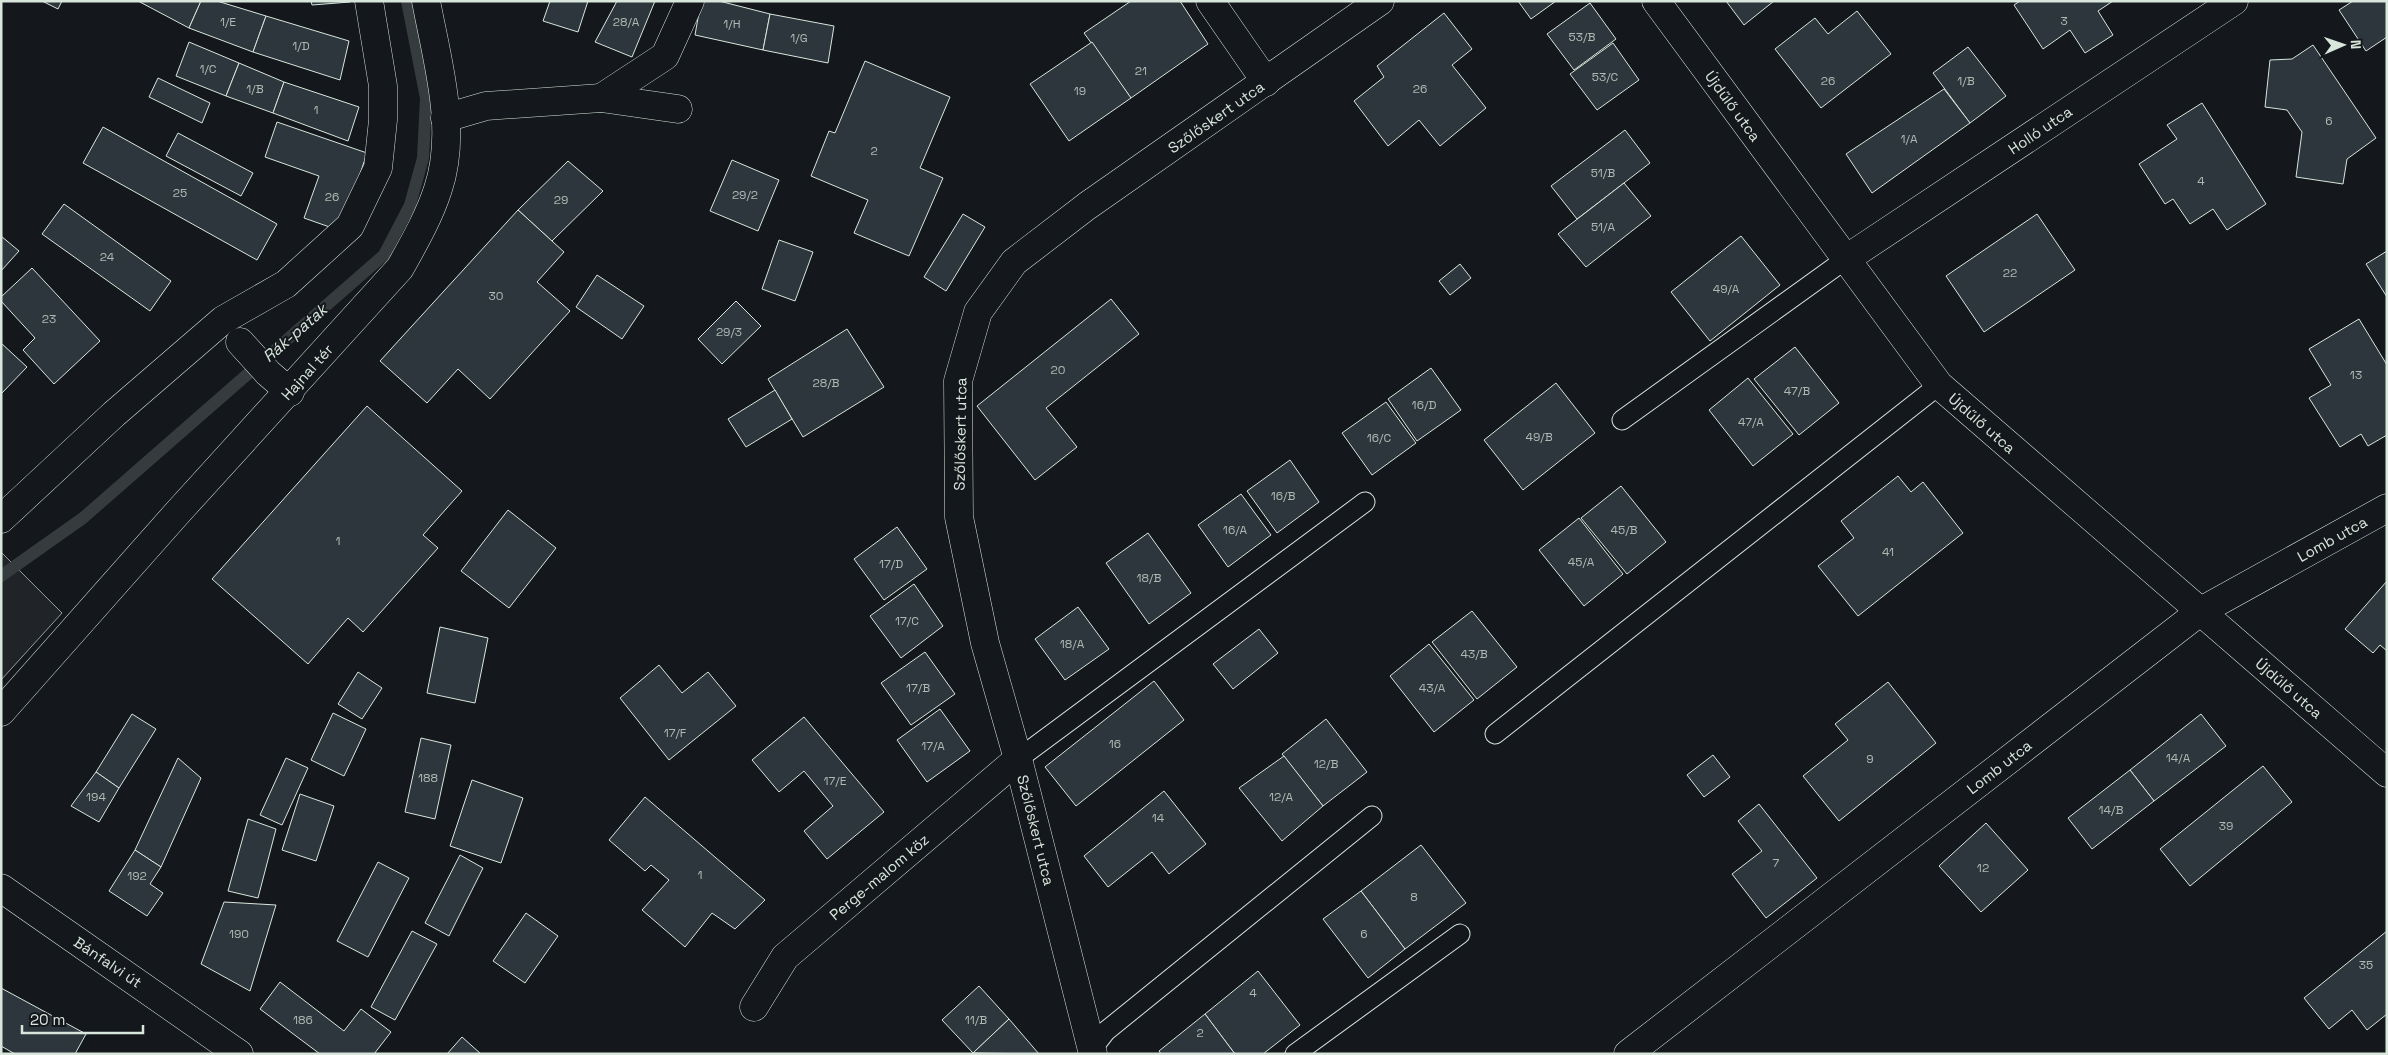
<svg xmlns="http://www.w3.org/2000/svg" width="2388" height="1055" viewBox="0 0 2388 1055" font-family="'Space Grotesk',sans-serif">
  <rect width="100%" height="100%" fill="#14181c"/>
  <polygon fill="#202428" stroke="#939e99" points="1,552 62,613 1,680"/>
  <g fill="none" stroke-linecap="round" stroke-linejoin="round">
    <polyline stroke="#363b3e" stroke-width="12" points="1,576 83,518 384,255 410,205 423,158 426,98 407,1"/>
  </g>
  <g fill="#2c363c" stroke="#d8e6dc">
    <polygon points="42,1 62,1 58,9"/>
    <polygon points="138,1 201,1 189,28"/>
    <polygon points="201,1 217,1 266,16 253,52 189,28"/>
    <polygon points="311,1 350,1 350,2 312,5"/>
    <polygon points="550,1 588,1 578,32 543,21"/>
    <polygon points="617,1 655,1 632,57 595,42"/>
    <polygon points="701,1 719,1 770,14 763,50 695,35"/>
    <polygon points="1131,1 1180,1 1208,44 1131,98 1084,33"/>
    <polygon points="1518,1 1556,1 1531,19"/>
    <polygon points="1726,1 1774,1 1744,25"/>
    <polygon points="2020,1 2113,1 2098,11 2113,35 2085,53 2070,30 2043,49 2014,5"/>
    <polygon points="2353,1 2387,1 2387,37 2366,51 2339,10"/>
    <polygon points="1590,3 1616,39 1574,70 1547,34"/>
    <polygon points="1857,11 1891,54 1821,108 1775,49 1815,18 1828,34"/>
    <polygon points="1444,13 1472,49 1452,65 1486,108 1440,146 1419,120 1388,146 1354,101 1384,77 1377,66"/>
    <polygon points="770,14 834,26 828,63 763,50"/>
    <polygon points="266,16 349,41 340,80 253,52"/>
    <polygon points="189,42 239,63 226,96 176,76"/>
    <polygon points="1092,42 1131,98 1069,141 1030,84"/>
    <polygon points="1613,43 1639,80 1597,110 1570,74"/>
    <polygon points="2313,45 2376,138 2347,159 2343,184 2296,177 2302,132 2287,110 2265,107 2270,60 2292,59"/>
    <polygon points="1968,47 2006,96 1970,123 1933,73"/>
    <polygon points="865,61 950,97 920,168 943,178 909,256 854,233 868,200 811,176 829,131 835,133"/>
    <polygon points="239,63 284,82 273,113 226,96"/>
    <polygon points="158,78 210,103 202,123 149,97"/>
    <polygon points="284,82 359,107 348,141 273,113"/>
    <polygon points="1944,89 1970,123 1872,193 1846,154"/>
    <polygon points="2202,103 2266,204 2227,230 2213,209 2190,224 2173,199 2165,204 2139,164 2177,139 2167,125"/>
    <polygon points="277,122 367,153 341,231 304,218 319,176 265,157"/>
    <polygon points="103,127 277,224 257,260 83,163"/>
    <polygon points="1625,130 1650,163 1577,219 1551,186"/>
    <polygon points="178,133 253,173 241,196 166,156"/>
    <polygon points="732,160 779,180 758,231 710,211"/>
    <polygon points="568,161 603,191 552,241 518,210"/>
    <polygon points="1624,183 1651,216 1586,267 1558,234"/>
    <polygon points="64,204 171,281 150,311 42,234"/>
    <polygon points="518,210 564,252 537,282 570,311 490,399 458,369 427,403 380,361"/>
    <polygon points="963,214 985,227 946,291 924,277"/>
    <polygon points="2037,214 2075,270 1984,332 1946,276"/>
    <polygon points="1,236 19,251 1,271"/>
    <polygon points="1741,236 1780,285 1710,341 1671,292"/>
    <polygon points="779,240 813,252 795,301 762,289"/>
    <polygon points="2387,251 2387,297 2366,264"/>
    <polygon points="1460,264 1471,278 1450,295 1439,281"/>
    <polygon points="32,268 100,341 54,384 23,350 35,338 1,301 1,297"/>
    <polygon points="597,275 644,306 622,339 576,307"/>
    <polygon points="1111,299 1139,334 1046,408 1077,447 1035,480 977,406"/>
    <polygon points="736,301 761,326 722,364 698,339"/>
    <polygon points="2359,319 2387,365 2387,435 2368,446 2361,434 2340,447 2309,398 2331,385 2309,349"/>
    <polygon points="847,329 884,387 803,437 768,379"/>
    <polygon points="1,343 27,367 1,394"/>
    <polygon points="1795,347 1839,403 1799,435 1754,379"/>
    <polygon points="1431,368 1461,410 1417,441 1388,399"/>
    <polygon points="1748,378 1793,434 1753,466 1709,410"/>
    <polygon points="1556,383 1595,433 1523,490 1484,440"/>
    <polygon points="775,390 792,419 746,447 728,419"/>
    <polygon points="1386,402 1416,443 1372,475 1342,433"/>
    <polygon points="367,406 462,491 423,535 438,548 363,632 348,618 308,664 212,579"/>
    <polygon points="1290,460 1319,502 1277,533 1247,491"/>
    <polygon points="1898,476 1911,492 1923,482 1963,533 1858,616 1818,566 1854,538 1841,521"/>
    <polygon points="1621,486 1666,542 1627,574 1581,518"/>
    <polygon points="1241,494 1271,535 1228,567 1198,525"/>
    <polygon points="508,510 556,548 509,608 461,571"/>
    <polygon points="1579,518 1623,574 1584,606 1539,550"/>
    <polygon points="897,527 927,569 884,600 854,559"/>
    <polygon points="1148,533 1191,593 1149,624 1106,563"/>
    <polygon points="2387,581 2387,651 2380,645 2373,653 2345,629"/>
    <polygon points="914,584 943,626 901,658 870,616"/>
    <polygon points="1078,607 1109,649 1065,680 1035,639"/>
    <polygon points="1472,611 1517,667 1477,699 1432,642"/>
    <polygon points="440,627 488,638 475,703 427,693"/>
    <polygon points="1259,629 1278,653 1233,689 1213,664"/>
    <polygon points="1429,644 1474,700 1434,732 1390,676"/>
    <polygon points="925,652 955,694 911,725 881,683"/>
    <polygon points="659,665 682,693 708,672 736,706 669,760 620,698"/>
    <polygon points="358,672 382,688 362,719 338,704"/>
    <polygon points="1154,681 1184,720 1076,806 1045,767"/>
    <polygon points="1888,682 1936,743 1839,821 1803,776 1848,740 1835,724"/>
    <polygon points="940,709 970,751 927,782 897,740"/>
    <polygon points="333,713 366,729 344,776 311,760"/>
    <polygon points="132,714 156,729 119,788 96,772"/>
    <polygon points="2201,714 2226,746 2154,801 2130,770"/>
    <polygon points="804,717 884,812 827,859 804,831 833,806 804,771 779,792 752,760"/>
    <polygon points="1326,719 1367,772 1323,806 1282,754"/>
    <polygon points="421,738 451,745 435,819 405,812"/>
    <polygon points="1713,755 1730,777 1704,797 1687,775"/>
    <polygon points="1284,756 1323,806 1282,841 1239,788"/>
    <polygon points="178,758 201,778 161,867 135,850"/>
    <polygon points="286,758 308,768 282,825 260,815"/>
    <polygon points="2263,766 2292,802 2190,886 2160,849"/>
    <polygon points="2130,770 2154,801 2092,849 2068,818"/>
    <polygon points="96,772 119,788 99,822 71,806"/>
    <polygon points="472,780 523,798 501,863 450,846"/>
    <polygon points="1164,791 1206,844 1169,874 1152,852 1108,887 1084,856"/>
    <polygon points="300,794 334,806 316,861 282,850"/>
    <polygon points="645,797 765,900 735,929 712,913 685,947 642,910 669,880 651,865 645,871 609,840"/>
    <polygon points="1759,804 1817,878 1766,918 1732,874 1762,851 1738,821"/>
    <polygon points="248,819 276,829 258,898 228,891"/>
    <polygon points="1986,823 2028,870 1981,912 1939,866"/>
    <polygon points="1421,845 1466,903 1405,949 1361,891"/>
    <polygon points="135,850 161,867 150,884 163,893 147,916 109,891"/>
    <polygon points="460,855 483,868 449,936 425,923"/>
    <polygon points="378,862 409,878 368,957 337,941"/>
    <polygon points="1361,891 1405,949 1368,978 1323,919"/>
    <polygon points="224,902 276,905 250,991 201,964"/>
    <polygon points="526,913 558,936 525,983 493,961"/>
    <polygon points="412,931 437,944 395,1020 371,1007"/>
    <polygon points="2387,931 2387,1014 2367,1030 2352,1010 2329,1029 2304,998"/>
    <polygon points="1258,971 1300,1025 1263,1054 1235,1054 1205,1014"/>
    <polygon points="280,982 344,1031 361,1009 391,1032 374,1054 320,1054 260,1009"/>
    <polygon points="979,986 1009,1019 973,1053 942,1020"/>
    <polygon points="1,988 86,1034 75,1054 15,1054 1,1046"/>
    <polygon points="1205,1014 1235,1054 1161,1054 1159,1051"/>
    <polygon points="1009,1019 1039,1054 973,1053"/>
    <polygon points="462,1037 481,1054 447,1054"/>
  </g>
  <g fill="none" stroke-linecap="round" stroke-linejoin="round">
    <defs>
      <g id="service">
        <polyline points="1622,420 1846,259"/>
        <polyline points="1495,734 1939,385"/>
        <polyline points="1018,759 1365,502"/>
        <polyline points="1092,1049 1106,1031 1372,816"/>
        <polyline points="1295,1054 1460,934"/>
      </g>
      <g id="minor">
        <polyline points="1210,1 1266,82"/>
        <polyline points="1656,1 1939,385 2387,773"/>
        <polyline points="601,98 665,56 690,1"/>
        <polyline points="445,118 486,106 601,98 678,109"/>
        <polyline points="1846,259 2234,1"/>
        <polyline points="240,342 268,373 290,392"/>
        <polyline points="1,519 114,414 223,320 286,284 350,226 378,168 383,120 383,86 369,1"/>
        <polyline points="754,1007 785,957 1018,759"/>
        <polyline points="1093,1054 1018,759 985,643 959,517 958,381 978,312 1014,262 1087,206 1380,1"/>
        <polyline points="1628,1054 2201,611 2387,508"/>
      </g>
      <g id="tertiary">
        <path d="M1,712L179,511L400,268C414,243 429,217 438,189C458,130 437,60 426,1"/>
        <polyline points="1,888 239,1054"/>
      </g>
    </defs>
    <use href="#service" stroke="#d8e6dc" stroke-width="21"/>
    <use href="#minor" stroke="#d8e6dc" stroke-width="29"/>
    <use href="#tertiary" stroke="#d8e6dc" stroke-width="29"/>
    <use href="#service" stroke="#14181c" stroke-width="19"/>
    <use href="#minor" stroke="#14181c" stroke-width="28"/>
    <use href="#tertiary" stroke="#14181c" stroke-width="28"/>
  </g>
  <g text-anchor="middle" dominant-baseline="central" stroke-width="4" stroke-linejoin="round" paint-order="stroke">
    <g font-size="12" fill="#adbab4">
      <text x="2064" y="21">3</text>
      <text x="228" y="22">1/E</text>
      <text x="626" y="22">28/A</text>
      <text x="732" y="24">1/H</text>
      <text x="1582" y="37">53/B</text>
      <text x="799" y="38">1/G</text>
      <text x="301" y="46">1/D</text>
      <text x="208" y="69">1/C</text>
      <text x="1141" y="71">21</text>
      <text x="1605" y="77">53/C</text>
      <text x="1828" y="81">26</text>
      <text x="1966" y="81">1/B</text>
      <text x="255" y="89">1/B</text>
      <text x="1420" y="89">26</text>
      <text x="1080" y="91">19</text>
      <text x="316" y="110">1</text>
      <text x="2329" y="121">6</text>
      <text x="1909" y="139">1/A</text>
      <text x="874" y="151">2</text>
      <text x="1603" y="173">51/B</text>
      <text x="2201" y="181">4</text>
      <text x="180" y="193">25</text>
      <text x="745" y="195">29/2</text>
      <text x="332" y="197">26</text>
      <text x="561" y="200">29</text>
      <text x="1603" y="227">51/A</text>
      <text x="107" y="257">24</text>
      <text x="2010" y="273">22</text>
      <text x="1726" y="289">49/A</text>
      <text x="496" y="296">30</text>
      <text x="49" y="319">23</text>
      <text x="729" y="332">29/3</text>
      <text x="1058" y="370">20</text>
      <text x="2356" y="375">13</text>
      <text x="826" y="383">28/B</text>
      <text x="1797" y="391">47/B</text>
      <text x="1424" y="405">16/D</text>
      <text x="1751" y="422">47/A</text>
      <text x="1539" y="437">49/B</text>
      <text x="1379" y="438">16/C</text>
      <text x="1283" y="496">16/B</text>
      <text x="1235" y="530">16/A</text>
      <text x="1624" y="530">45/B</text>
      <text x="338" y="541">1</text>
      <text x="1888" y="552">41</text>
      <text x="1581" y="562">45/A</text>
      <text x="891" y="564">17/D</text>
      <text x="1149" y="578">18/B</text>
      <text x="907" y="621">17/C</text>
      <text x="1072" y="644">18/A</text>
      <text x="1474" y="654">43/B</text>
      <text x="918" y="688">17/B</text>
      <text x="1432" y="688">43/A</text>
      <text x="675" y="733">17/F</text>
      <text x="1115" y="744">16</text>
      <text x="933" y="746">17/A</text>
      <text x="2178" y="758">14/A</text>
      <text x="1870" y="759">9</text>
      <text x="1326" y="764">12/B</text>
      <text x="428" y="778">188</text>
      <text x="835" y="781">17/E</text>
      <text x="96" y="797">194</text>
      <text x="1281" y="797">12/A</text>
      <text x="2111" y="810">14/B</text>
      <text x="1158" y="818">14</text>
      <text x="2226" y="826">39</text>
      <text x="1776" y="863">7</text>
      <text x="1983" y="868">12</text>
      <text x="700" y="875">1</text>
      <text x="137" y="876">192</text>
      <text x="1414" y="897">8</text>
      <text x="239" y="934">190</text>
      <text x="1364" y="934">6</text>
      <text x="2366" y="965">35</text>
      <text x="1253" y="993">4</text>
      <text x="303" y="1020">186</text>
      <text x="976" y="1020">11/B</text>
      <text x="1200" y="1033">2</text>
    </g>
    <g font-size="15" fill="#d8e6dc" stroke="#14181c">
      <text transform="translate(1733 106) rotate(54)">Újdűlő utca</text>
      <text transform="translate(1216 117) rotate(-35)">Szőlőskert utca</text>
      <text transform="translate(2040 130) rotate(-34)">Holló utca</text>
      <text transform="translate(307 372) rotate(-48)">Hajnal tér</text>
      <text transform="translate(1982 423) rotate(41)">Újdűlő utca</text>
      <text transform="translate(960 434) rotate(-89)">Szőlőskert utca</text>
      <text transform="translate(2332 539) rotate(-29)">Lomb utca</text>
      <text transform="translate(2289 688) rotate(41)">Újdűlő utca</text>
      <text transform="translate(1999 767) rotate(-38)">Lomb utca</text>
      <text transform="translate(1036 830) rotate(76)">Szőlőskert utca</text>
      <text transform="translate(879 877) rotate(-40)">Perge-malom köz</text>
      <text transform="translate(108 962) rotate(34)">Bánfalvi út</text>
    </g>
    <g font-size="16" font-style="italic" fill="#d8e6dc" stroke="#14181c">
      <text transform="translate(295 333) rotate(-41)">Rák-patak</text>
    </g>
  </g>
  <rect width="2388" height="1055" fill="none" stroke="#d8e6dc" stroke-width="5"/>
  <g transform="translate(2343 45) rotate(88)" stroke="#14181c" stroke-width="4" paint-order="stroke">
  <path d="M0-4L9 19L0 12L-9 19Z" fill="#d8e6dc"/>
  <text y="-8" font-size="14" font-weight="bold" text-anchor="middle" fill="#d8e6dc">N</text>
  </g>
  <path d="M22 1025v8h121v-8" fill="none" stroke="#d8e6dc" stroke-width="2.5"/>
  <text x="30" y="1025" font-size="15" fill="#d8e6dc" stroke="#14181c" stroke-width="4" paint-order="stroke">20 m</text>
</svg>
